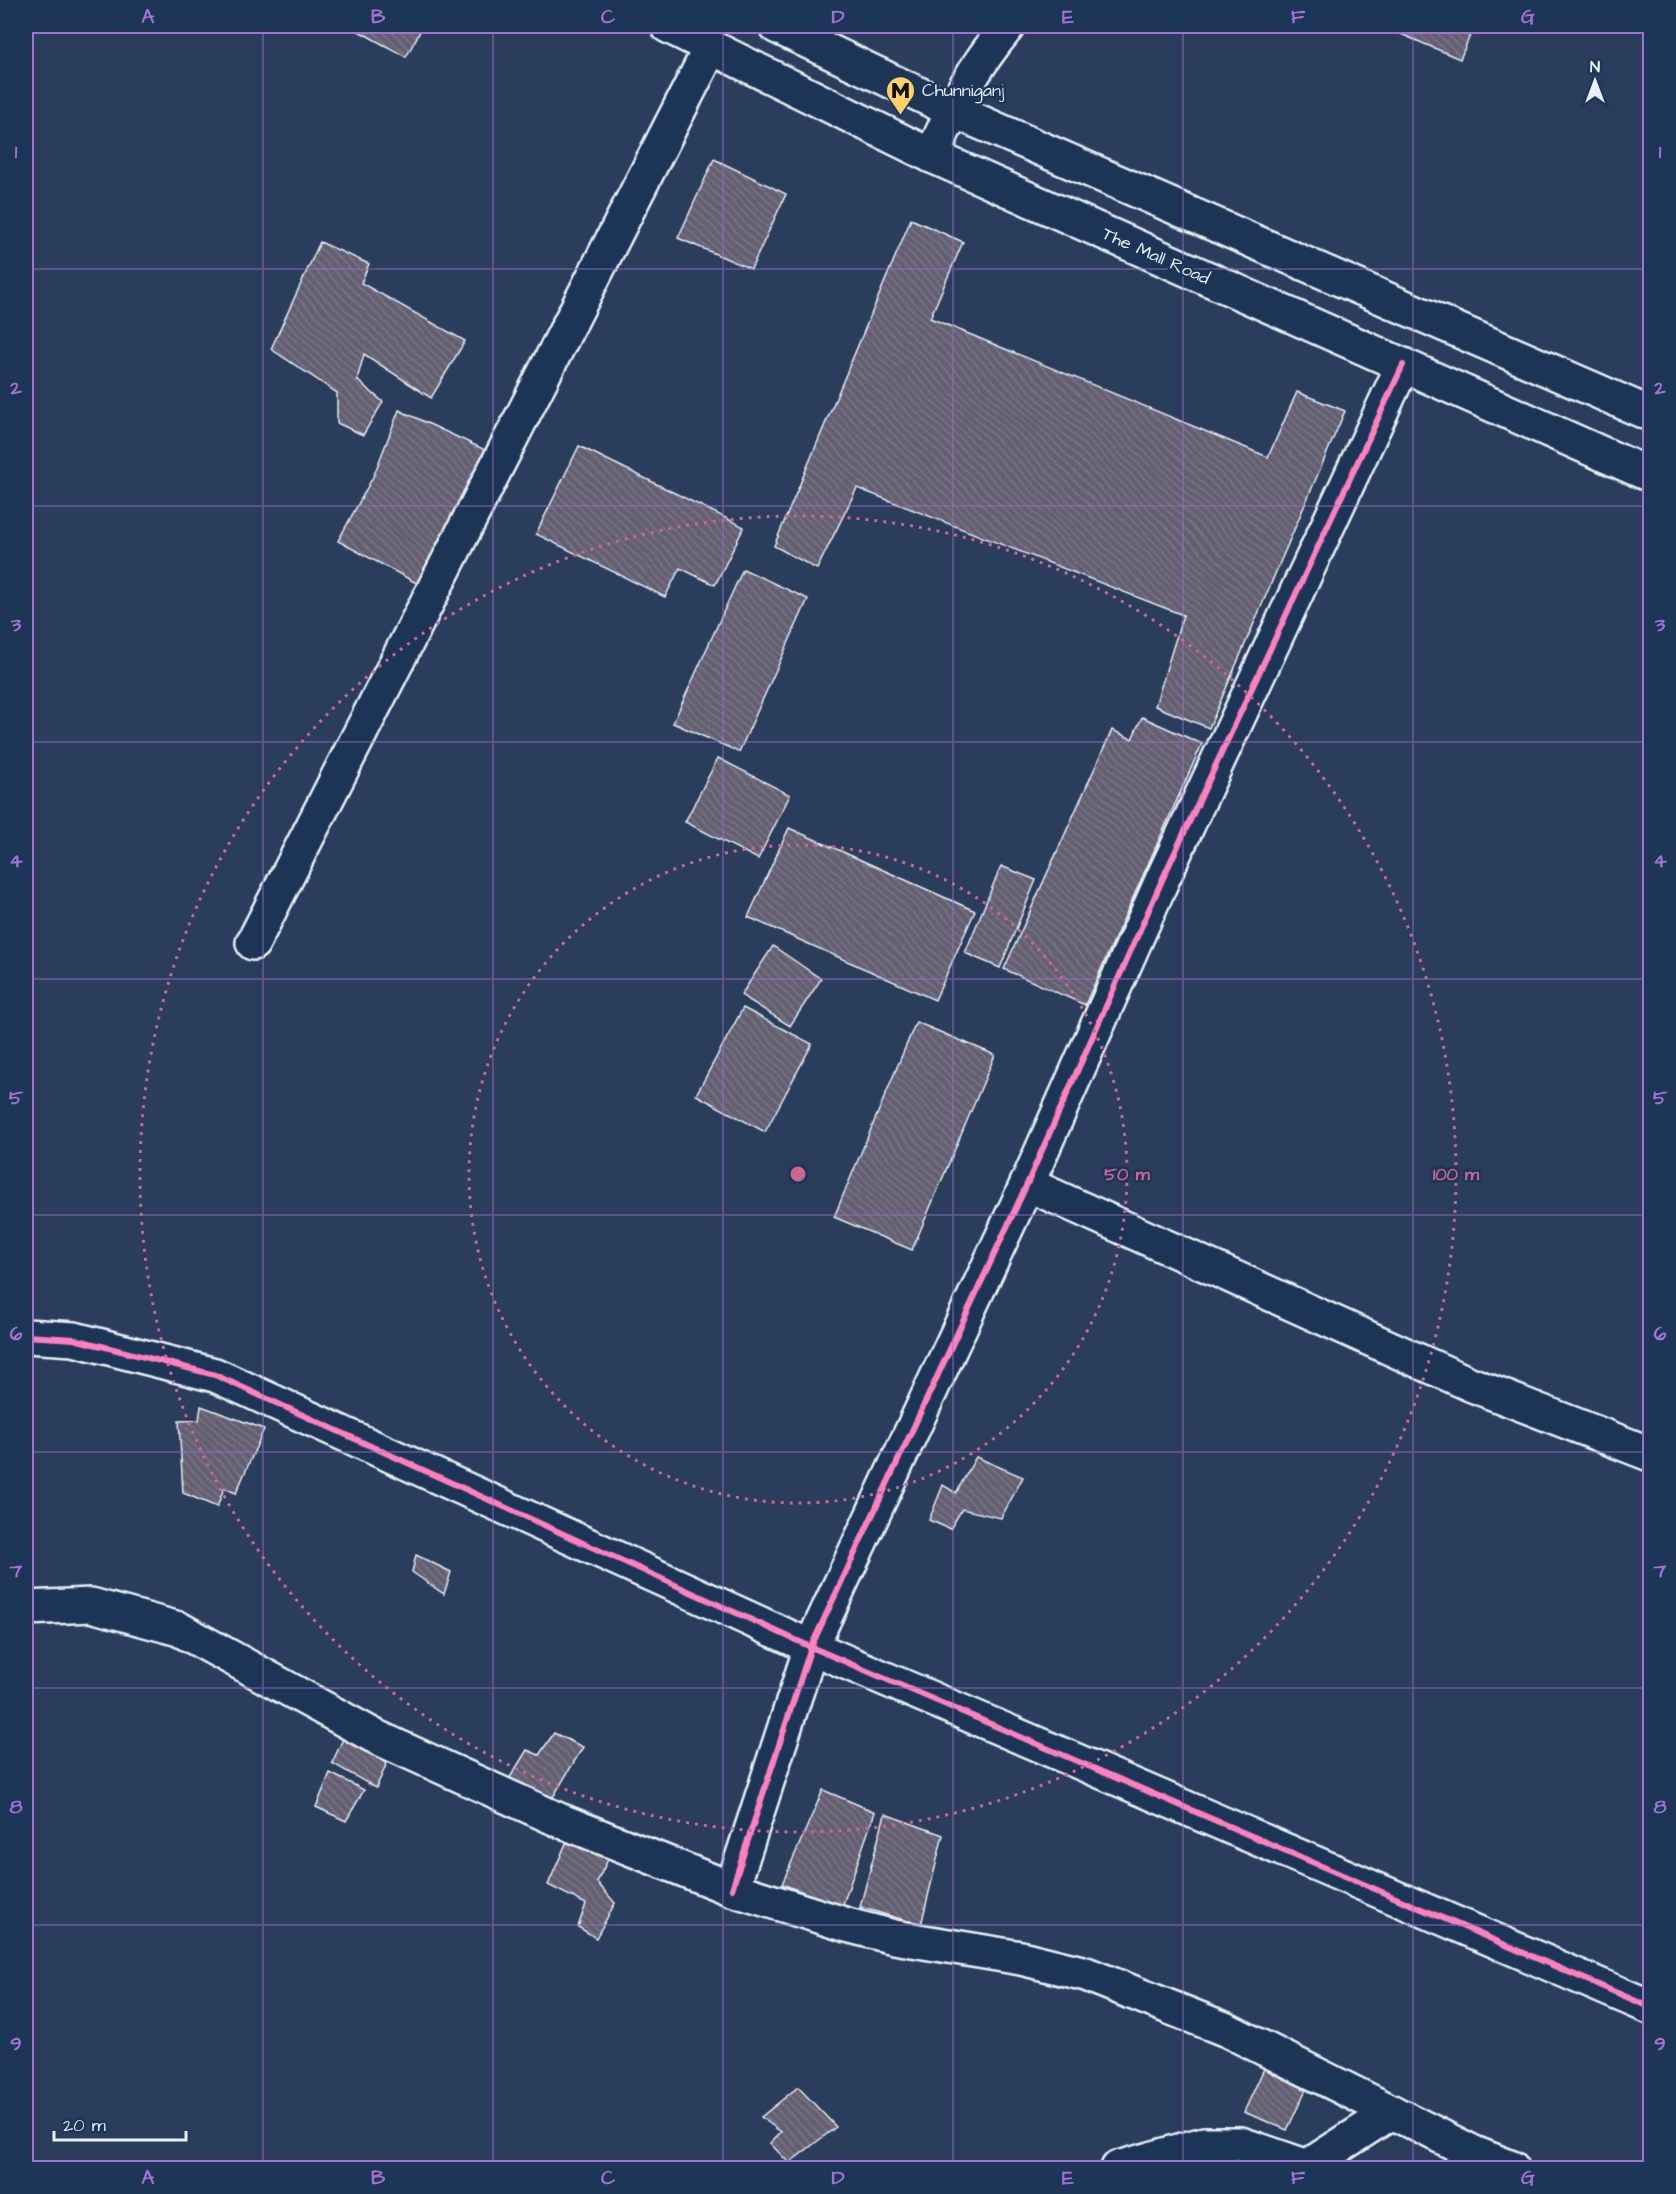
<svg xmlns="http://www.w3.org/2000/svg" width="1676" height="2194" viewBox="0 0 1676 2194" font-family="'Architects Daughter',sans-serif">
  <defs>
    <pattern id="building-back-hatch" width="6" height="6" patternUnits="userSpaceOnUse" patternTransform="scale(1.5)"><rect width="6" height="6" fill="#635e71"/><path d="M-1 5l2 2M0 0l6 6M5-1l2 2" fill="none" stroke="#797686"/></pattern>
  </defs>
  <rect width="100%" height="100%" fill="#2b3d5c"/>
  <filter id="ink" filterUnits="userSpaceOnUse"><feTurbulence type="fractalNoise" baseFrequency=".0167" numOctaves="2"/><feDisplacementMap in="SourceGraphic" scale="12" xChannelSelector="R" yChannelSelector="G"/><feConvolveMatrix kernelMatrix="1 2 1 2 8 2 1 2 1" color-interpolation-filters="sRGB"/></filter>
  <g filter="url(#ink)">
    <g fill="url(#building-back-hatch)" stroke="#e8f1f8" stroke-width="1.5">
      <polygon points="355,26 423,26 406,57 353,28"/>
      <polygon points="1382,26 1474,26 1460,59"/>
      <polygon points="714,159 786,194 751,269 678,238"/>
      <polygon points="911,219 963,242 930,318 1268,457 1297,392 1345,411 1209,728 1155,706 1183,615 857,488 817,569 774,546"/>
      <polygon points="320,242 369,264 361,283 465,341 431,398 364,354 357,380 383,402 363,435 337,423 337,393 271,349"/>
      <polygon points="399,410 496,455 422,586 338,541 374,475"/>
      <polygon points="579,446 744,527 715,585 680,568 665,597 536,534"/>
      <polygon points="743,569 808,599 739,752 673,723"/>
      <polygon points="1142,717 1202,744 1085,1005 1004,969 1112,730 1132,739"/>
      <polygon points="718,758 790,795 758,859 685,822"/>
      <polygon points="789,828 975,911 935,1000 748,917"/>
      <polygon points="1001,866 1036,880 1000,968 965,953"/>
      <polygon points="773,946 821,979 790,1026 741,995"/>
      <polygon points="743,1008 812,1044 765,1132 696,1095"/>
      <polygon points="916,1022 995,1055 912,1250 834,1217"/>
      <polygon points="201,1406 264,1429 236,1493 224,1488 217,1507 183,1493 179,1421 199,1420"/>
      <polygon points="976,1457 1023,1477 1001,1518 962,1509 950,1529 929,1520 943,1485 956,1493"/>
      <polygon points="416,1555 451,1572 444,1594 412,1572"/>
      <polygon points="554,1733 583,1747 550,1802 509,1779 527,1750 539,1755"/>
      <polygon points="343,1739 387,1763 376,1788 332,1763"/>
      <polygon points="330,1773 364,1790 346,1821 316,1807"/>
      <polygon points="823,1790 875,1812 842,1907 782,1884"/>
      <polygon points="885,1814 943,1835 921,1925 860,1907"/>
      <polygon points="571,1832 614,1847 597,1882 615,1903 596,1938 578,1927 586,1904 548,1885"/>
      <polygon points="1267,2062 1310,2081 1287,2130 1244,2112"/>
      <polygon points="798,2087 836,2127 789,2163 770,2143 781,2132 761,2117"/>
    </g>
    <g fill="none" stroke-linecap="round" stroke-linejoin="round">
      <defs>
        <g id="minor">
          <path d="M932,156C954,105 972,69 1008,26"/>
          <polyline points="253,943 711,47"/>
          <polyline points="1027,1184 1470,1384 1650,1454"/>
          <polyline points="26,1336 74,1339 215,1375 811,1647 1650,2007"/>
          <polyline points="26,1608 91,1605 179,1629 374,1736 559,1820 732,1889 847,1925 894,1937 1021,1958 1086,1974 1227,2030 1474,2153 1512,2168"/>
          <polyline points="732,1889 811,1647 1027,1184 1163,878 1403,365"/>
          <polyline points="1118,2168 1204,2144 1241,2144 1308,2167"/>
          <polyline points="1305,2168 1392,2112"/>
        </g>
        <g id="major">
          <polyline points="668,26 932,156 1650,475"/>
          <polyline points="776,26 952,110 1650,414"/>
        </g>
      </defs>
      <use href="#minor" stroke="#e8f1f8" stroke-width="38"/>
      <use href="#major" stroke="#e8f1f8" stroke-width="38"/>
      <use href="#minor" stroke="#1d3557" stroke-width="33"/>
      <use href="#major" stroke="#1d3557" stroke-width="33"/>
      <defs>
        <g id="cycleway">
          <polyline points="26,1336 74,1339 215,1375 811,1647 1650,2007"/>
          <polyline points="732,1889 811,1647 1027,1184 1163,878 1403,365"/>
        </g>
      </defs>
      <use href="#cycleway" stroke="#1d3557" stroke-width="10"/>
      <use href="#cycleway" stroke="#ff80c0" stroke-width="6"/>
    </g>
  </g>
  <path fill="none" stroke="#a171d3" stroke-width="1.5" stroke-opacity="0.55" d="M263,26V2168M493,26V2168M723,26V2168M953,26V2168M1183,26V2168M1413,26V2168M26,269H1650M26,506H1650M26,742H1650M26,979H1650M26,1215H1650M26,1452H1650M26,1688H1650M26,1925H1650"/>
  <g fill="none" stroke="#cf6492" stroke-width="3" stroke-dasharray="3 6">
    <circle cx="798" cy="1174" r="329"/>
    <circle cx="798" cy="1174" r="658"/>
  </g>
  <defs>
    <symbol id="metro-pin" viewBox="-11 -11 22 30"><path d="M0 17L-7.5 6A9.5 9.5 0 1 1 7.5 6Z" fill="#ffd166" stroke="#1d3557"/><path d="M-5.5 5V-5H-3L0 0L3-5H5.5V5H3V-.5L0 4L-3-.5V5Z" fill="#111"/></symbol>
  </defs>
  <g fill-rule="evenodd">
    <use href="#metro-pin" x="884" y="74" width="33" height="45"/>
  </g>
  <g text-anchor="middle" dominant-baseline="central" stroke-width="5" stroke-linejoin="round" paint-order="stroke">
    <g font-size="18" fill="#e8f1f8" stroke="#1d3557" text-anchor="start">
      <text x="922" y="90">Chunniganj</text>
    </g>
    <g font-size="18" fill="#e8f1f8" stroke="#1d3557">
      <text transform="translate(1156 256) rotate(24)">The Mall Road</text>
    </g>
  </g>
  <circle cx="798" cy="1174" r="9" fill="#cf6492" stroke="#1d3557" stroke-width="3"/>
  <g font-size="18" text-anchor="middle" font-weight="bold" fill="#cf6492" stroke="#1d3557" stroke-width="5" stroke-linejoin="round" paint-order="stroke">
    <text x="1127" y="1180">50 m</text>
    <text x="1456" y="1180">100 m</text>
  </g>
  <rect width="1676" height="2194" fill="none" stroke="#1d3557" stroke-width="66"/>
  <g transform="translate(1595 81)" stroke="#1d3557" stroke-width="4.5" paint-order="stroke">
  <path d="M0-4.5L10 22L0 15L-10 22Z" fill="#e8f1f8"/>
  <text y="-9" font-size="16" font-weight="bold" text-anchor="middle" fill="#e8f1f8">N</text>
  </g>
  <path d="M54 2131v9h132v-9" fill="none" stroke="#e8f1f8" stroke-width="3"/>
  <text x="63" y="2131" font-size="18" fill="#e8f1f8" stroke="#1d3557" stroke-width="4.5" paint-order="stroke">20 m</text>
  <rect x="33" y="33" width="1610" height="2128" fill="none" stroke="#a171d3" stroke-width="2"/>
  <g font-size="20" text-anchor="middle" font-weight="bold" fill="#a171d3">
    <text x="148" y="23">A</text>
    <text x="378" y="23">B</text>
    <text x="608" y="23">C</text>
    <text x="838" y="23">D</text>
    <text x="1068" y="23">E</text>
    <text x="1298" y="23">F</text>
    <text x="1528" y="23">G</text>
    <text x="16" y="158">1</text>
    <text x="1660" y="158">1</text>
    <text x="16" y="394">2</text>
    <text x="1660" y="394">2</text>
    <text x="16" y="631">3</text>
    <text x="1660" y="631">3</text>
    <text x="16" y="867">4</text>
    <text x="1660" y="867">4</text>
    <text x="16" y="1104">5</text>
    <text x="1660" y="1104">5</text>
    <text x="16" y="1340">6</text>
    <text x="1660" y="1340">6</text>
    <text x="16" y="1577">7</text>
    <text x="1660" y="1577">7</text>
    <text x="16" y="1813">8</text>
    <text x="1660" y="1813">8</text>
    <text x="16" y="2050">9</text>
    <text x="1660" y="2050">9</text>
    <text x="148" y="2184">A</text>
    <text x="378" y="2184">B</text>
    <text x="608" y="2184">C</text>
    <text x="838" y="2184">D</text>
    <text x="1068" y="2184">E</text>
    <text x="1298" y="2184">F</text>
    <text x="1528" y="2184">G</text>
  </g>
</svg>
